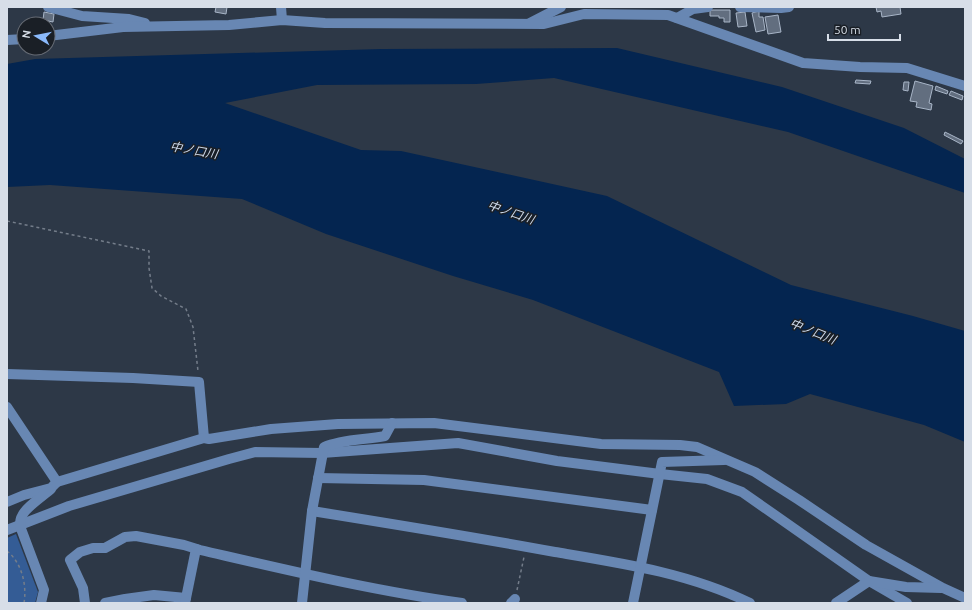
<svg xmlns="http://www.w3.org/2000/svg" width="972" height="610" viewBox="0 0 972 610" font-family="Ubuntu,'Noto Sans JP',sans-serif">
  <rect width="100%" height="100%" fill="#2d3847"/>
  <polygon fill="#345c95" points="16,534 38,592 35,603 7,603 7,538"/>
  <polygon fill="#042550" points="617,48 782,87 904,128 965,159 965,193 788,132 554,78 476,84 317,85 225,103 361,150 401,151 607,196 791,285 913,316 965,331 965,442 924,425 810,394 786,404 734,406 719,372 533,300 453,276 326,234 242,199 50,185 7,187 7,64 35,59 381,49"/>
  <g fill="#626e7f" stroke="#a8b5c7">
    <polygon points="216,7 227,7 226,14 215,12"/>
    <polygon points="876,7 900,7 901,14 882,17 881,11 877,12"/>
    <polygon points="710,10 730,10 730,22 724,22 724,18 719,18 719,16 710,16"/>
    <polygon points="759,11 759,17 763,17 765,30 756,32 752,13"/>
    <polygon points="44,12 54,14 53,22 43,20"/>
    <polygon points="745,12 747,26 738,27 736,13"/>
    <polygon points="778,15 781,32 768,34 765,17"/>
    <polygon points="856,80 871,81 870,84 855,83"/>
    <polygon points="915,81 933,86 929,103 932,104 931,110 916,107 917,102 910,101"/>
    <polygon points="904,82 909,82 908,91 903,90"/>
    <polygon points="936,86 948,91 947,94 935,90"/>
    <polygon points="951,91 963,96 962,100 949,95"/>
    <polygon points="945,132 963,141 961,144 944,135"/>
  </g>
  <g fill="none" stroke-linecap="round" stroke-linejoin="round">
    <g stroke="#747d8a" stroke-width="1.5" stroke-dasharray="3 3" stroke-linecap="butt">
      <polyline points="7,221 149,251 149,268 152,288 161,296 186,309 193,327 198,371"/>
      <path d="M7,551C22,563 27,585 24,603"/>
      <polyline points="517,590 524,557"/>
    </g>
    <g stroke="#6887b3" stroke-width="10">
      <polyline points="48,7 82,16 129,19 145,23"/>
      <polyline points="281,7 282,20"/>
      <polyline points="740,7 781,8 789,7"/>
      <polyline points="677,18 693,9 708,7"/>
      <polyline points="530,23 561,7"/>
      <polyline points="48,36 123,27 229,25 282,20 325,23 544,24 584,14 668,15 803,63 860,67 907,68 965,86"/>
      <polyline points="7,40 24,39"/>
      <polyline points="7,374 133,378 199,382 204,438"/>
      <polyline points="7,407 57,482"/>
      <polyline points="318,478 424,480 652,510"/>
      <polyline points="7,502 24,495 51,488 57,482 204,438 209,439 271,429 338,424 434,423 601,444 680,445 697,447 755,472 799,500 866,545 943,588 965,598"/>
      <path d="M312,511C393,524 474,537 555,552C621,563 689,573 750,603"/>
      <polyline points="7,530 69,506 229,459 255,452 322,453 458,443 557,461 660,474 707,479 742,492 869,581 907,603"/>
      <path d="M41,603L44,590L20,526C20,523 20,519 22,516C25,508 43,496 51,489"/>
      <path d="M85,603L83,588L70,560L80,552L93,548H105L125,537L136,536L184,545L200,550C287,570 374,591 462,603"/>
      <polyline points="105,603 125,599 154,595 186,598"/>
      <polyline points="185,603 196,549"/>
      <path d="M302,603L312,511L324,447C343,439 365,440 385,436L392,423"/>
      <polyline points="511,603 515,599"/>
      <polyline points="633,603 662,462 724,460"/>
      <polyline points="836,603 869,581 906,587 941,588"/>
    </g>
  </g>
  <g text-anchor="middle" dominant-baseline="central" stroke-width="3" stroke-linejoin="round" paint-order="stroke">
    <g font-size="12" font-style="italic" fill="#cfdbed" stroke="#1a1f26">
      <text transform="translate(194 150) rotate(10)">中ノ口川</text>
      <text transform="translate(511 212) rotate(19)">中ノ口川</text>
      <text transform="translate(813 331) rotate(22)">中ノ口川</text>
    </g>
  </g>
  <rect width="972" height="610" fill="none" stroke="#d7dee8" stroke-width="16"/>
  <g transform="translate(36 36) rotate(280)"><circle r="19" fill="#1a1f26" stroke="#666b74"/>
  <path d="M0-3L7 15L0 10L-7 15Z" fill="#8bbafc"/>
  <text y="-6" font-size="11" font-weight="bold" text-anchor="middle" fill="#d7dee8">N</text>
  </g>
  <path d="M828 34v6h72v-6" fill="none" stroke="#d7dee8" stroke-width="2"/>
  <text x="834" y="34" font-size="12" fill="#d7dee8" stroke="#1a1f26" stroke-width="3" paint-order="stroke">50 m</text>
</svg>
